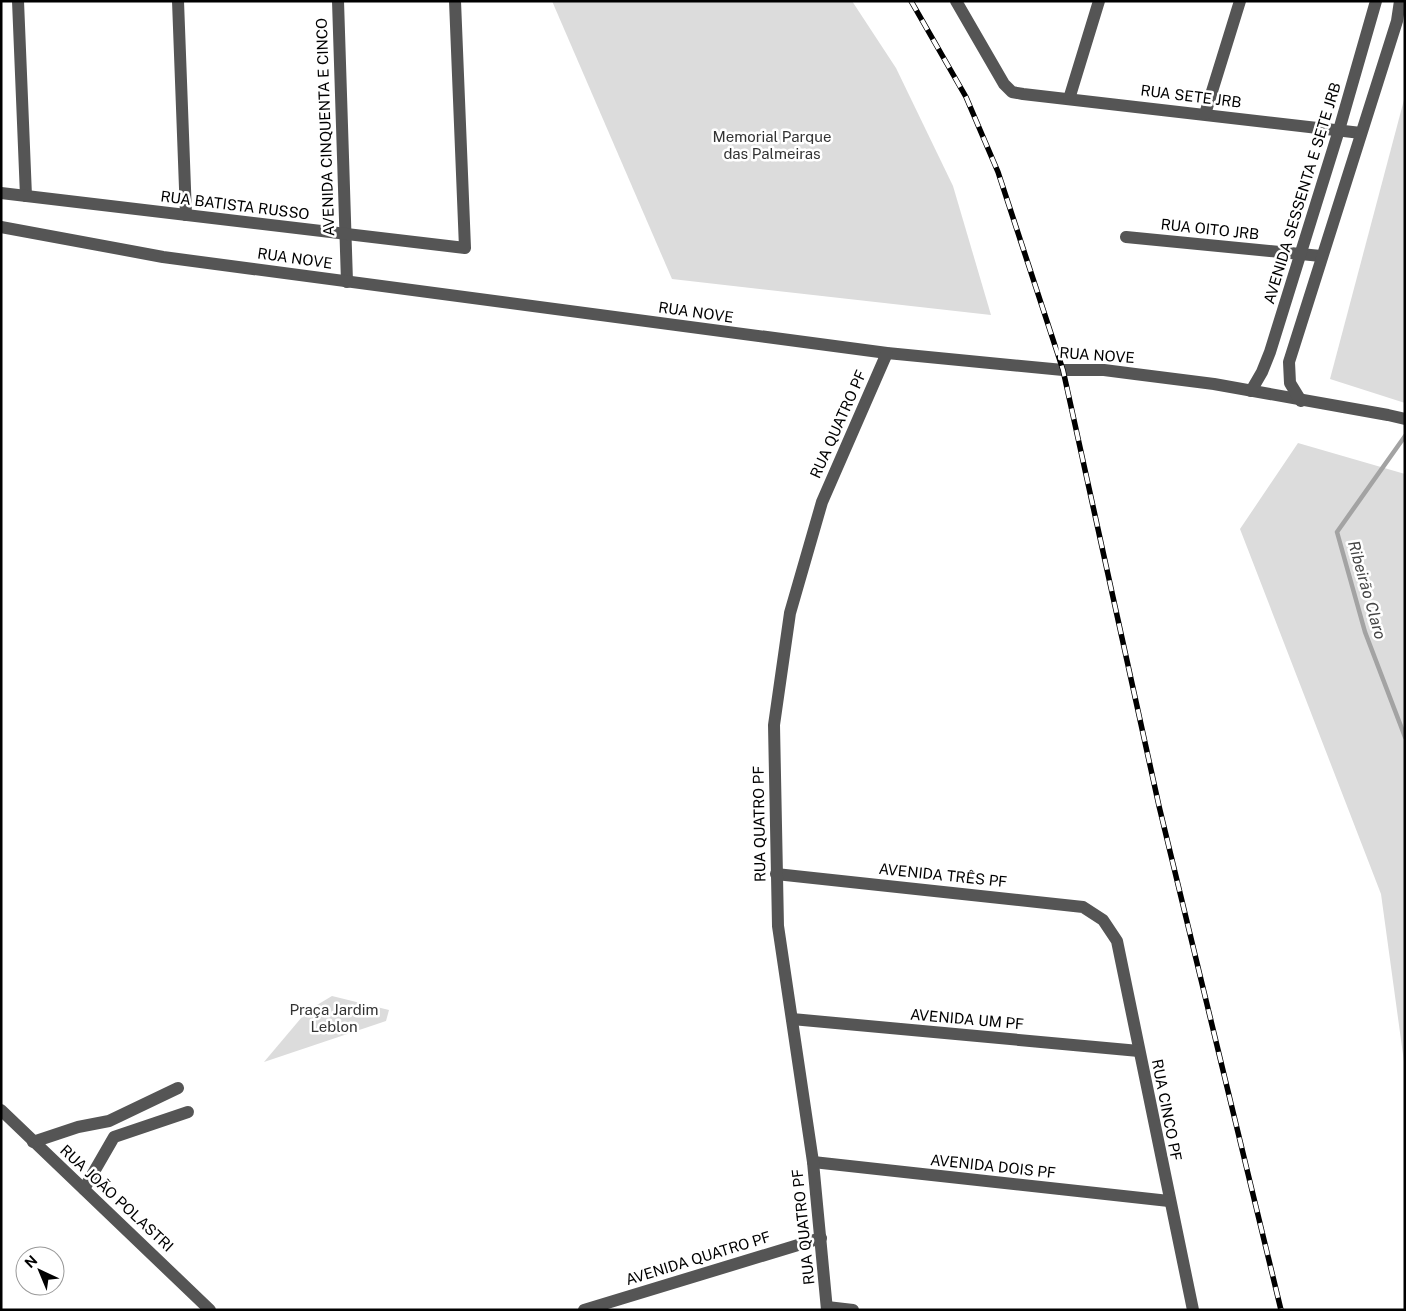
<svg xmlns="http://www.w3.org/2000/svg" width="1406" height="1311" viewBox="0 0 1406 1311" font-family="'Public Sans',sans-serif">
  <rect width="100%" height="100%" fill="#fff"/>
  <g fill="#dcdcdc">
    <polygon points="552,1 852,1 896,68 953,186 991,315 672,279"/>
    <polygon points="1405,96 1405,403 1330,379"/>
    <polygon points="1298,443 1405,474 1405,1069 1381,894 1240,529"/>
    <polygon points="332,996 389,1010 386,1021 264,1062 307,1011"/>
  </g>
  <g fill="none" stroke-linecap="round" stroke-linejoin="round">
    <polyline stroke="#a3a3a3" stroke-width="4.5" points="1405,436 1337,532 1365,632 1405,737"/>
    <g stroke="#555" stroke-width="12">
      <polyline points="18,1 26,196"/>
      <polyline points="178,1 186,215"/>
      <polyline points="338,1 347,282"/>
      <polyline points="956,1 1004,84 1012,92 1023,94 1361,133"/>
      <polyline points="1069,99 1099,1"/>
      <polyline points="1205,114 1240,1"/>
      <polyline points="1,193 465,248 455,1"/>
      <polyline points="1,227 163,257 887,353 1063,370 1104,370 1135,374 1214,384 1388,415 1405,419"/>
      <polyline points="1126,237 1321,256"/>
      <polyline points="1251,391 1262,372 1270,352 1339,130 1376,1"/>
      <polyline points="1301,401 1290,383 1289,362 1397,21 1400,1"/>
      <polyline points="776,874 1083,907 1103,920 1117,941 1193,1310"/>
      <polyline points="792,1019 1139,1051"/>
      <polyline points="1,1110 210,1310"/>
      <polyline points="33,1142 78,1127 109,1121 178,1088"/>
      <polyline points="813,1162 1169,1201"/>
      <polyline points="84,1189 114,1137 188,1112"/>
      <polyline points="827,1307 853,1310"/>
      <polyline points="584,1310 821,1238"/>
      <polyline points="827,1310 813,1162 778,926 774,725 790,613 822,502 887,353"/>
    </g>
    <defs>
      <polyline id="rail" points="911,1 966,97 998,172 1063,370 1159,806 1281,1310"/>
    </defs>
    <use href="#rail" stroke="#000" stroke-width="5.5"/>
    <use href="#rail" stroke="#fff" stroke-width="4" stroke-dasharray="11" stroke-linecap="butt"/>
  </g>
  <g text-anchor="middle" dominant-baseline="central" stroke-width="5" stroke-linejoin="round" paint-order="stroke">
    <g font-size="15" fill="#000" stroke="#fff">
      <text transform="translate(1191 96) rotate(7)">RUA SETE JRB</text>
      <text transform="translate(325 127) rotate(-92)">AVENIDA CINQUENTA E CINCO</text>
      <text transform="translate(1302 193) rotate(-73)">AVENIDA SESSENTA E SETE JRB</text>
      <text transform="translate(235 205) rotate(7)">RUA BATISTA RUSSO</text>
      <text transform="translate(1210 229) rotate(6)">RUA OITO JRB</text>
      <text transform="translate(295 258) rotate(8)">RUA NOVE</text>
      <text transform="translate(696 312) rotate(8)">RUA NOVE</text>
      <text transform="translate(1097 355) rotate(4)">RUA NOVE</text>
      <text transform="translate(838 424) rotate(-66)">RUA QUATRO PF</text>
      <text transform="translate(759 824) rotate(-91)">RUA QUATRO PF</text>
      <text transform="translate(943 875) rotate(6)">AVENIDA TRÊS PF</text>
      <text transform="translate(967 1019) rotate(5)">AVENIDA UM PF</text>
      <text transform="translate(1167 1110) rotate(79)">RUA CINCO PF</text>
      <text transform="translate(993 1166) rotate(6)">AVENIDA DOIS PF</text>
      <text transform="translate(117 1198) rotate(43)">RUA JOÃO POLASTRI</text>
      <text transform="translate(803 1227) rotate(-96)">RUA QUATRO PF</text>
      <text transform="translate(698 1258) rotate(-17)">AVENIDA QUATRO PF</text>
    </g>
    <g font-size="15" fill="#333" stroke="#fff">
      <text x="772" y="136">Memorial Parque<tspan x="772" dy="17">das Palmeiras</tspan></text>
      <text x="334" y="1009">Praça Jardim<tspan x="334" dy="17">Leblon</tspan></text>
    </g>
    <g font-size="16" font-style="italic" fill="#444" stroke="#fff">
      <text transform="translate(1367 590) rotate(74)">Ribeirão Claro</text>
    </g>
  </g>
  <rect width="1406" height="1311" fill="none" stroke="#000000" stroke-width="5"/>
  <g transform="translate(40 1271) rotate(316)"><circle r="24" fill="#ffffff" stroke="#999999"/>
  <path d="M0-4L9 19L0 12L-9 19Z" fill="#000000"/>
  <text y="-8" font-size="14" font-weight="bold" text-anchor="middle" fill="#000000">N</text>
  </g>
</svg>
